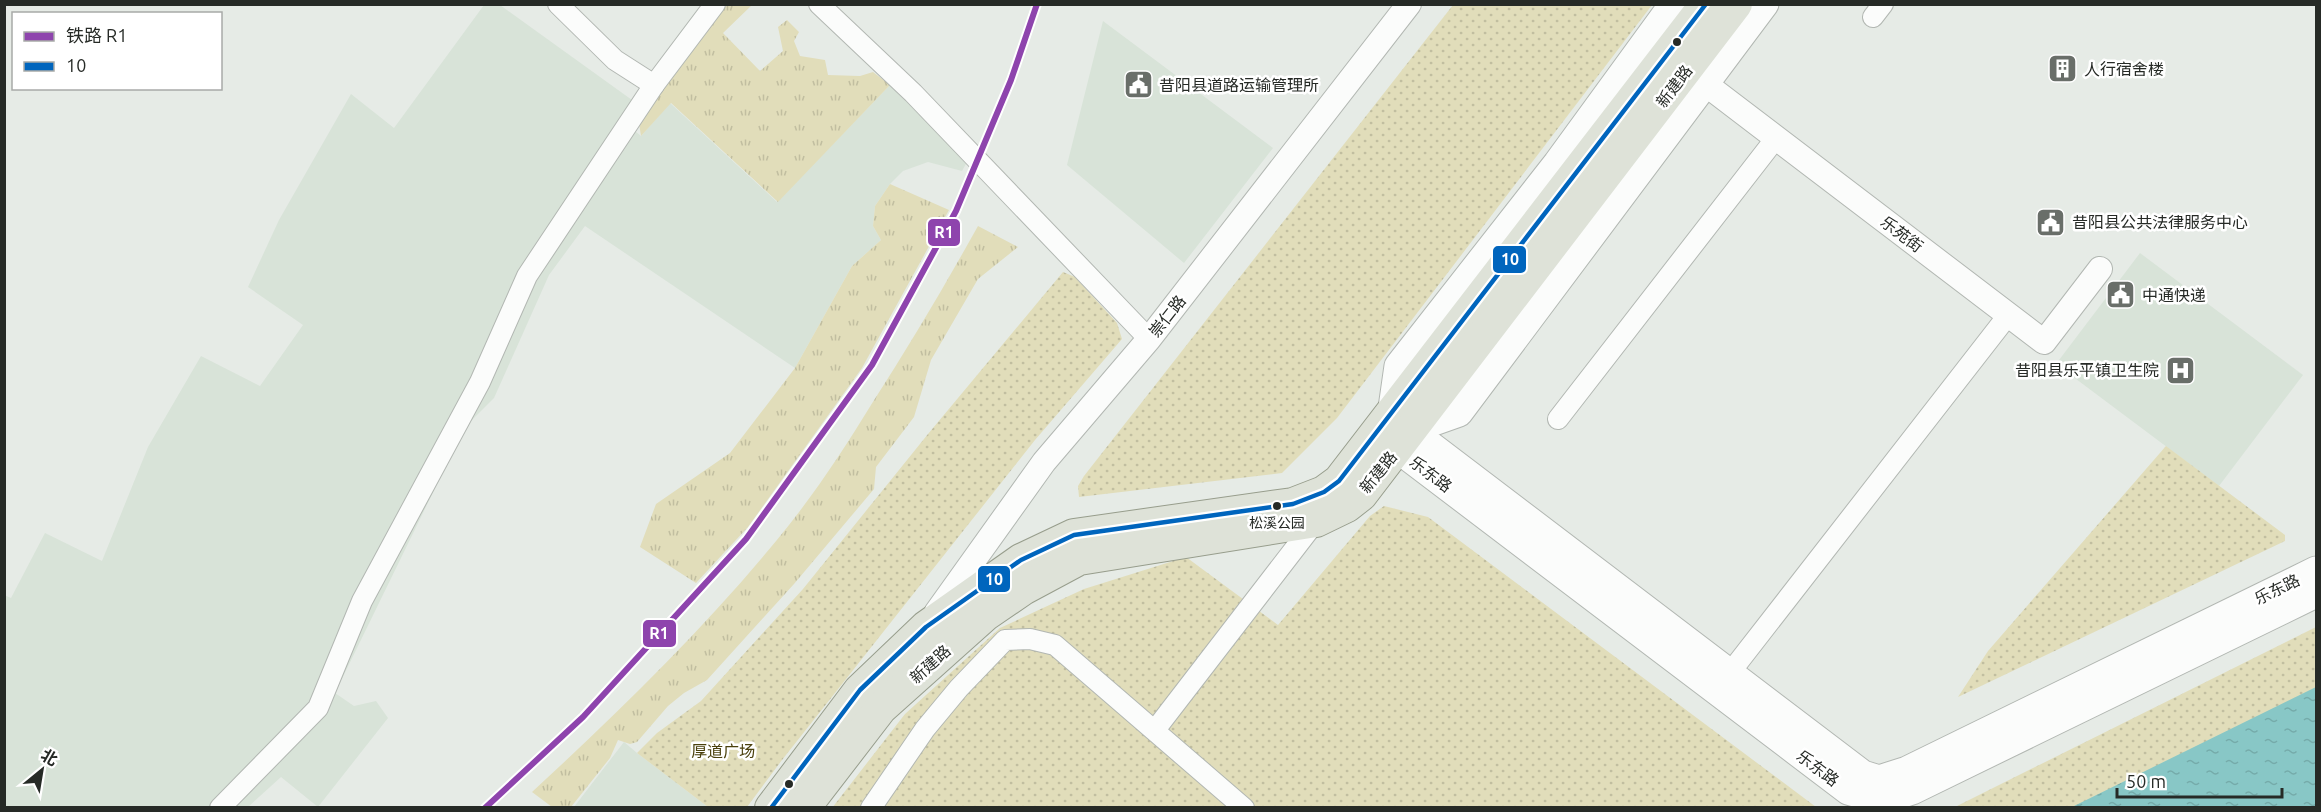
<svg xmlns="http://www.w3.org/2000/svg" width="2321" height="812" viewBox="0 0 2321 812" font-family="Ubuntu,'Noto Sans SC',sans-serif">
  <defs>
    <pattern id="grass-tufts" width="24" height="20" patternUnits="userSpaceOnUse" patternTransform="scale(1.5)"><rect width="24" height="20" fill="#e1ddba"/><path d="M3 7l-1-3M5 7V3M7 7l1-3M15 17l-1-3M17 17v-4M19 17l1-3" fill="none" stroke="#c1bea0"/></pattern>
    <pattern id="park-dots" width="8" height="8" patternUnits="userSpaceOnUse" patternTransform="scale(1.5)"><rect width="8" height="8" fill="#e1ddba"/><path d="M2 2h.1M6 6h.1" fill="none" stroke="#c1bea0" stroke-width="1.8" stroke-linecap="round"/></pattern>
    <pattern id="water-ripples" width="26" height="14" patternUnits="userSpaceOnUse" patternTransform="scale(1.5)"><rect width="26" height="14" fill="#88c7c6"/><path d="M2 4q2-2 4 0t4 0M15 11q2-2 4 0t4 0" fill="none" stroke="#75abaa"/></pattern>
  </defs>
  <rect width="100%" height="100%" fill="#e6ebe6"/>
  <g fill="#d8e3d8">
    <polygon points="484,5 500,5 632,100 619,118 641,136 670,103 777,202 890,85 967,162 962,171 928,162 903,171 890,184 875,206 873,226 881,240 852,266 795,368 585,226 549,275 494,398 465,427 335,693 354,706 376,701 388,718 318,807 281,777 248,807 5,807 4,595 11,598 45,533 102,561 148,447 201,356 260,386 303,325 248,287 279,220 351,94 394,128"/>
    <polygon points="1103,21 1273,148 1184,263 1067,165"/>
    <polygon points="2140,253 2303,375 2219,486 2056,364"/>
    <polygon points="624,742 637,753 708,807 574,807"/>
  </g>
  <g fill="url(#grass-tufts)">
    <polygon points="727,5 752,5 723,33 760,71 783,51 778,27 787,20 799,32 794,41 800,56 825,60 828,75 860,76 873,72 890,85 778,202 671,103 641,136 639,123 658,90"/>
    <polygon points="890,184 949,210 862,368 748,527 696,583 640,547 656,504 730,453 795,368 852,266 881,240 873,226 875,206"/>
    <path d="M978,226L1018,247L978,279L931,360L914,417L876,467L874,489L794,584L707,680L684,693L668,706L637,742L630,744L618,740L610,758L571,807H552L532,792C621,710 714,619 789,525C819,487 846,446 871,405C909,346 944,287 978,226Z"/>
  </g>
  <g fill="url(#park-dots)">
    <polygon points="1453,5 1652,5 1337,418 1282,473 1079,497 1078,486 1084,476"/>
    <polygon points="1063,272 1075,277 1117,323 1122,339 1035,440 782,760 747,807 708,807 637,753 657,733 701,701 803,589 928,434"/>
    <polygon points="2166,446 2285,535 2285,541 1958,697 1988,651"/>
    <polygon points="1384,506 1428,517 1816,807 832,808 905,714 1000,628 1084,589 1186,557 1278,625 1370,516"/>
    <polygon points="2316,627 2316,711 2126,807 1953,808"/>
  </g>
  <polygon fill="url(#water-ripples)" points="2316,687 2316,807 2072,807"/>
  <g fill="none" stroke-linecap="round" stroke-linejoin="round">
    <defs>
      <g id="minor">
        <polyline points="558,4 615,60 654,85"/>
        <polyline points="819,4 913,93 1149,339"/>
        <polyline points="1873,17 1883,4"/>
        <polyline points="1558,419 1776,138"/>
        <polyline points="1729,674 2009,314"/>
        <polyline points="1155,730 1316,521"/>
        <polyline points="220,808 318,708 362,601 480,382 527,276 654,85 715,4"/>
        <polyline points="871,808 925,729 959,688 1005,640 1030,639 1055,645 1244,808"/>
      </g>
      <g id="tertiary">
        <polyline points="1691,73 2044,342 2100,269"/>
        <polyline points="936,613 1044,462 1149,339 1409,4"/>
      </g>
      <g id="secondary">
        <polyline points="1673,4 1557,163 1398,366 1391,415 1863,774 1879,779 1907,770 2316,570"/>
        <polyline points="1411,430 1459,413 1765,4"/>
        <polyline points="1380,436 1848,791 1882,801 1912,791 2316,594"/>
      </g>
      <g id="primary">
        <polyline points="771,808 860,690 926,627 1021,560 1074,535 1293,504 1324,492 1339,481 1706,4"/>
        <polyline points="804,808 881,708 985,615 1023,589 1079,559 1316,521 1347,506 1361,495 1736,4"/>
      </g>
    </defs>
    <use href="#minor" stroke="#b2b7b2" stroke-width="22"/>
    <use href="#tertiary" stroke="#b2b7b2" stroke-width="26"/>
    <use href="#secondary" stroke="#b2b7b2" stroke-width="29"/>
    <use href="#primary" stroke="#979d8c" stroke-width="34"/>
    <use href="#minor" stroke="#fbfcfb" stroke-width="20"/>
    <use href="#tertiary" stroke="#fbfcfb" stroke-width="24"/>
    <use href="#secondary" stroke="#fbfcfb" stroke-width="27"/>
    <use href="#primary" stroke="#dee2d8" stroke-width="32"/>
    <defs>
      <polyline id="bus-1" points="771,808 860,690 926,627 1021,560 1074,535 1293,504 1324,492 1339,481 1706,4"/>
    </defs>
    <use href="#bus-1" stroke="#fff" stroke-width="9"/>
    <use href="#bus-1" stroke="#0065bd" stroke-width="4.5"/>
    <defs>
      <polyline id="rail-1" points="485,808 583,717 746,539 872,365 956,211 1011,80 1037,4"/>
    </defs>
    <use href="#rail-1" stroke="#fff" stroke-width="10"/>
    <use href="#rail-1" stroke="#8e44ad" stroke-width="6"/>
  </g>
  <defs>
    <symbol id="building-square" viewBox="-11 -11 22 22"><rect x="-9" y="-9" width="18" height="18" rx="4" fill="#696e69" stroke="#fff"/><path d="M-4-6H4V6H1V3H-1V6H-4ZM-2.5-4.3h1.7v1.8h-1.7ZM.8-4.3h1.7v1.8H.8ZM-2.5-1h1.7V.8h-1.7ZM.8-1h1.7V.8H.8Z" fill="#fff"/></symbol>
    <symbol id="civic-square" viewBox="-11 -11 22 22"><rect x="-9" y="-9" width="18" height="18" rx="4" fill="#696e69" stroke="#fff"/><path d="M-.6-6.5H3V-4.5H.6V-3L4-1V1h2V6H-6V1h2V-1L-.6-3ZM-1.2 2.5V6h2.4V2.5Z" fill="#fff"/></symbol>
    <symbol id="hospital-square" viewBox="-11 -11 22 22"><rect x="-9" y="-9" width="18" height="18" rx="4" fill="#696e69" stroke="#fff"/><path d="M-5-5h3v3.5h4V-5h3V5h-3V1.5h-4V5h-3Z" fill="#fff"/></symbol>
  </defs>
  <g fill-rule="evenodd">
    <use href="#building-square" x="2046" y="52" width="33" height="33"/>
    <use href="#civic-square" x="1122" y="68" width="33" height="33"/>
    <use href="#civic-square" x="2034" y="206" width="33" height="33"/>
    <use href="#civic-square" x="2104" y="278" width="33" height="33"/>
    <use href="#hospital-square" x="2164" y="354" width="33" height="33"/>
  </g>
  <g fill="#262a26" stroke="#fff" stroke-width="2">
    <circle cx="1677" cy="42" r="5"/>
    <circle cx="1277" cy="506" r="5"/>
    <circle cx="789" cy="784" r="5"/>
  </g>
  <g text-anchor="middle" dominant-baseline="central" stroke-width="5" stroke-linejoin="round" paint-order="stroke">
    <g font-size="14" fill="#262a26" stroke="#fff">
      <text x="1277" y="523">松溪公园</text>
    </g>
    <g font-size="16" fill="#262a26" stroke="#fff" text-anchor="start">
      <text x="2084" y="69">人行宿舍楼</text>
      <text x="1159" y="85">昔阳县道路运输管理所</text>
      <text x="2072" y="222">昔阳县公共法律服务中心</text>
      <text x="2142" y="295">中通快递</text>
      <text x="2159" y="370" text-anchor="end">昔阳县乐平镇卫生院</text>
    </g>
    <g font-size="16" fill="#262a26" stroke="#fff">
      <text transform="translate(1674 86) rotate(-53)">新建路</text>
      <text transform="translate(1902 234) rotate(37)">乐苑街</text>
      <text transform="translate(1167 316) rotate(-52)">崇仁路</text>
      <text transform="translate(1378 472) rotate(-51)">新建路</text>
      <text transform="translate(1431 474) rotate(37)">乐东路</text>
      <text transform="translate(2277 589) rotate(-26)">乐东路</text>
      <text transform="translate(930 664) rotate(-42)">新建路</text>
      <text transform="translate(1818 768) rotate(37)">乐东路</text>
    </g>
    <g font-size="16" fill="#4b410e" stroke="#fff">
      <text x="723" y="751">厚道广场</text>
    </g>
  </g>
  <g stroke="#fff" stroke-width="2">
    <rect x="927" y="218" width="34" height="29" rx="6" fill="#8e44ad"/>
    <rect x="1492" y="245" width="35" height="29" rx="6" fill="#0065bd"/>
    <rect x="977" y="565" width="34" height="28" rx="6" fill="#0065bd"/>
    <rect x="642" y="619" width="35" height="29" rx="6" fill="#8e44ad"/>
  </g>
  <g font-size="16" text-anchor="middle" font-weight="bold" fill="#fff">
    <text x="944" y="238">R1</text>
    <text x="1510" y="265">10</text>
    <text x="994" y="585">10</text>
    <text x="659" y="639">R1</text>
  </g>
  <rect width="2321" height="812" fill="none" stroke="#262a26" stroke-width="12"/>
  <rect x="12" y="12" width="210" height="78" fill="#ffffff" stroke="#a8aaa8" stroke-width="1.5"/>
  <rect x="24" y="32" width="30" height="9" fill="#8e44ad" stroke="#a8aaa8" stroke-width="1.5"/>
  <text x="66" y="42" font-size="18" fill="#262a26">铁路 R1</text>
  <rect x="24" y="62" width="30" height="9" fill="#0065bd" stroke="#a8aaa8" stroke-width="1.5"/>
  <text x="66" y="72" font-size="18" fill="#262a26">10</text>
  <g transform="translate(42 770) rotate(30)" stroke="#ffffff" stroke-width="4.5" paint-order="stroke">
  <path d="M0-4.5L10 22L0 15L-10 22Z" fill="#262a26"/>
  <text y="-9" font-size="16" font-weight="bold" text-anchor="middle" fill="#262a26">北</text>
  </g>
  <path d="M2117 788v9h165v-9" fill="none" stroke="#262a26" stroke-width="3"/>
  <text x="2126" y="788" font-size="18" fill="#262a26" stroke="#ffffff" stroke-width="4.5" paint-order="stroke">50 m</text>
</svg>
